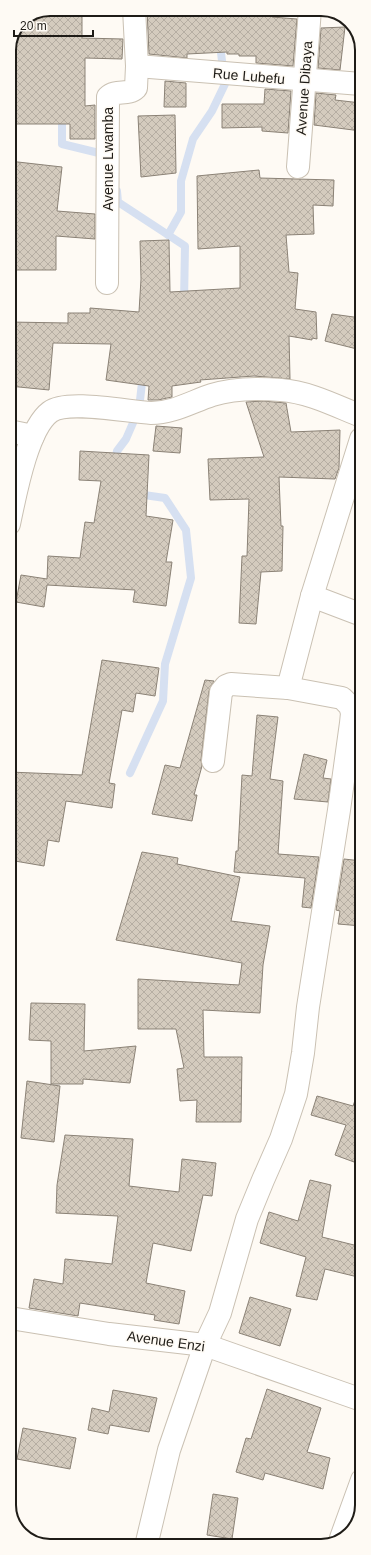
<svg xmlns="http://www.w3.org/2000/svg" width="371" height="1555" viewBox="0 0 371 1555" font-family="Arial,sans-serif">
  <defs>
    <pattern id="building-cross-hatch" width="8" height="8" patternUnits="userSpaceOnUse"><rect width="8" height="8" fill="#d4cbbe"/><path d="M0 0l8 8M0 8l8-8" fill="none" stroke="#b6aea3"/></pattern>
  </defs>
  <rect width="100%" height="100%" fill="#fefaf4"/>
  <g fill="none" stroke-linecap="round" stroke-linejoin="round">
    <g stroke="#d6e0f1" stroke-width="8">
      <polyline points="62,24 62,9"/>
      <polyline points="62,114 62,144 99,153 104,160"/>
      <polyline points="117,191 118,202 185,246 184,302"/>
      <polyline points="168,235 181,212 181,181 193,139 212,111 225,84 221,53 221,42"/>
      <polyline points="115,462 117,451 126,439 139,409 143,374"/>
      <polyline points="130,773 163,701 165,664 191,578 186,530 165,498 137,494"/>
    </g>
  </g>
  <g fill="url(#building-cross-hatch)" stroke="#8b8276">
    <polygon points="147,9 170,9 171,14 232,12 231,9 272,9 272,17 297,19 293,66 256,63 256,56 239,56 239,54 227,54 227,52 187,54 187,58 149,54"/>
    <polygon points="38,14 82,14 82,38 123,39 122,59 85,58 85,106 95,105 95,139 70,139 70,124 15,124 15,89 9,89 9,50 21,21"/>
    <polygon points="345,27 340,70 318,68 321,28"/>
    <polygon points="165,81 186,83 186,107 164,107"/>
    <polygon points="265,89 291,91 288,133 262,131 262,127 222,128 222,104 264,104"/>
    <polygon points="316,93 336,95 335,100 361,103 361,131 314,125"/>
    <polygon points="175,115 176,173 141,177 138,116"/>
    <polygon points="9,161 62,167 57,211 95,214 95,239 56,236 56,270 9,270"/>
    <polygon points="259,170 260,178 334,180 333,206 313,205 314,234 286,235 289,272 298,273 295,309 316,312 317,339 312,338 312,340 289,336 290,379 254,376 200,380 201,382 172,386 172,397 158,400 148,400 149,386 106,380 111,344 53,343 49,390 9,386 9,322 68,323 68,313 90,313 90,308 139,312 141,279 140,241 169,240 170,292 240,288 240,246 198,249 197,176"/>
    <polygon points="332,314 361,318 361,350 325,341"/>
    <polygon points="263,401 286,403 291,432 340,430 339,468 335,479 279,477 281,526 283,526 282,571 261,572 256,624 239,623 242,556 247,556 249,499 210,500 208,459 264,457 246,402"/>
    <polygon points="156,426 182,428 180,453 153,451"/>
    <polygon points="80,451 149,455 146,516 173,520 166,562 172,562 166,606 133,602 135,590 47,585 44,607 16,602 21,575 47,579 48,556 80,558 85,522 94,523 101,481 79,480"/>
    <polygon points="102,660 159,668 155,696 136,693 133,712 122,710 109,783 115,784 112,808 66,801 59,842 48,840 44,866 9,860 9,772 82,775"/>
    <polygon points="205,680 214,681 209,691 201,760 202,766 194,795 197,795 192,821 152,814 165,765 180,768"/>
    <polygon points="257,715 278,717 270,779 283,781 278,854 319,857 311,908 302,907 305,878 234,872 236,851 238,851 242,775 252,776"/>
    <polygon points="304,754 327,760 323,778 331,779 328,802 294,799"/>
    <polygon points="142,852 178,858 177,864 240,877 231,921 270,926 263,965 260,1013 203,1010 204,1057 242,1057 241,1122 196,1122 197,1100 180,1101 177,1069 184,1068 176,1029 138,1029 138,979 239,985 242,963 116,940"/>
    <polygon points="344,859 362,861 362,926 338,924 340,911 336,910"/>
    <polygon points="31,1003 85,1004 84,1051 136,1046 130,1083 83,1079 83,1084 51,1084 51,1041 29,1040"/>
    <polygon points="27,1081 60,1086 54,1142 21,1138"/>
    <polygon points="359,1089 362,1090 362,1142 354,1162 335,1155 346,1125 311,1115 317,1096 353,1106"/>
    <polygon points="65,1135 133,1139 129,1186 179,1192 182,1159 216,1163 212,1196 203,1195 191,1251 153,1243 146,1283 185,1291 179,1324 154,1320 155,1315 80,1303 78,1316 29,1308 34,1279 63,1284 65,1259 112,1264 118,1216 56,1213 57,1185"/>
    <polygon points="310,1180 331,1185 322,1237 362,1247 362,1278 325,1269 317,1300 296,1296 306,1257 260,1243 269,1212 298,1221"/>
    <polygon points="250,1297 291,1309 280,1346 239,1333"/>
    <polygon points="267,1389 321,1408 307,1452 330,1458 323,1489 265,1473 263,1480 236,1472 246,1438 251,1439"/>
    <polygon points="113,1390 157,1398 149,1432 110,1425 108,1434 88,1430 92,1408 109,1412"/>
    <polygon points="23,1428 76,1438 70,1469 17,1459"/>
    <polygon points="213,1494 238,1498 232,1539 207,1535"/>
  </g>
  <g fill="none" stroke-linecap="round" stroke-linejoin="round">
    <defs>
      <g id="minor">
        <polyline points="137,66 361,84"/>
        <polyline points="298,167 310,9"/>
        <path d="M107,283L108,97C116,89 128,96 136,88L137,66L134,9"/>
        <polyline points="9,431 33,436"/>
        <path d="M9,524C15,496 27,429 50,412C67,399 128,412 151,413C173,413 191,402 212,395C234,388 258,388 281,390C309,392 336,406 361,416"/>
        <polyline points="312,596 362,615"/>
        <polyline points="288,688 312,596 361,439"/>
        <polyline points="10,1318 109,1334 205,1345 362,1400"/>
        <polyline points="341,1538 362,1480"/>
        <polyline points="146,1546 169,1450 205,1345 220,1313 247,1219 263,1180 281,1139 296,1094 303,1053 308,1007 339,810 351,723 352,713 350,706 342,698 288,688 231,684 226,686 221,692 213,761"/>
      </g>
    </defs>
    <use href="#minor" stroke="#cac1b3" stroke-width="24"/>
    <use href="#minor" stroke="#fff" stroke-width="22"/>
  </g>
  <g text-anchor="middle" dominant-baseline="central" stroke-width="3" stroke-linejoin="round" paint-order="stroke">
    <g font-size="14" fill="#1f1c17" stroke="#fefaf4">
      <text transform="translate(249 76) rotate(5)">Rue Lubefu</text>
      <text transform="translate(304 88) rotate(-86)">Avenue Dibaya</text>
      <text transform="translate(108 159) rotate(-90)">Avenue Lwamba</text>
      <text transform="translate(166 1341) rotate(8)">Avenue Enzi</text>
    </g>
  </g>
  <path d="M0 0H371V1555H0ZM50 16H321A34 34 0 0 1 355 50V1505A34 34 0 0 1 321 1539H50A34 34 0 0 1 16 1505V50A34 34 0 0 1 50 16Z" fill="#fefaf4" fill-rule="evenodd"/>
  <path fill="none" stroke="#1f1c17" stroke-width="2" d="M50 16H321A34 34 0 0 1 355 50V1505A34 34 0 0 1 321 1539H50A34 34 0 0 1 16 1505V50A34 34 0 0 1 50 16Z"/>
  <path d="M14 30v6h79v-6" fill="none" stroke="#1f1c17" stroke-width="2"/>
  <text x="20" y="30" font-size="12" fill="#1f1c17" stroke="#fefaf4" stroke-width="3" paint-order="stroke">20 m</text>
</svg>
